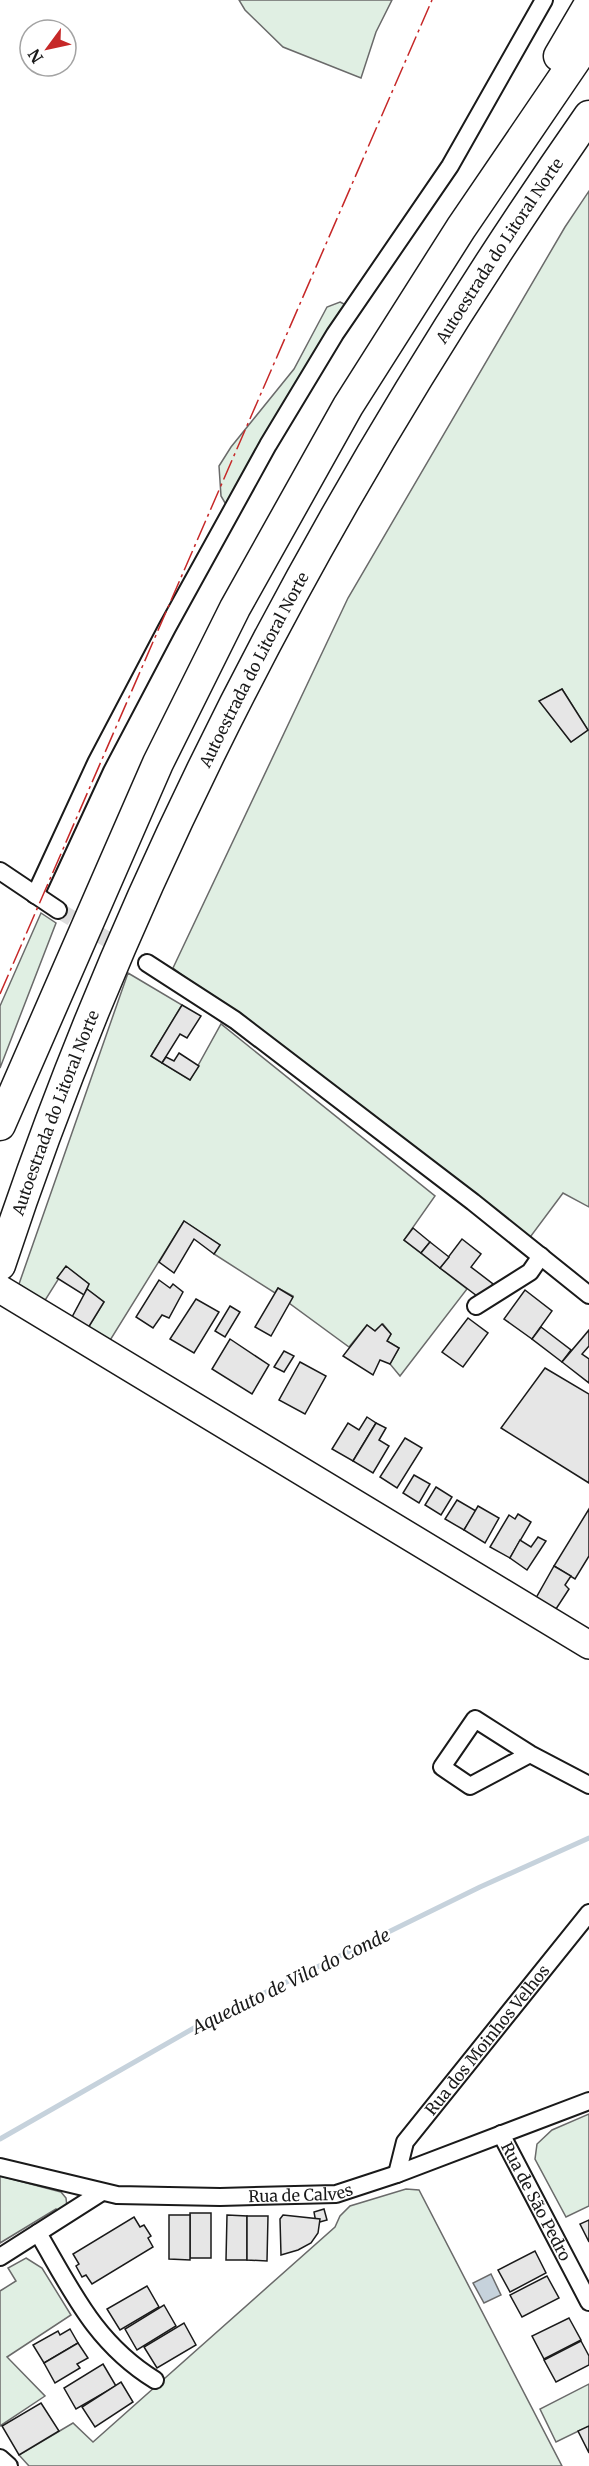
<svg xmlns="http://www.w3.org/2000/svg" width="589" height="2466" viewBox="0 0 589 2466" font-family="Merriweather,serif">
  <rect width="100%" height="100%" fill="#fff"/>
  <g fill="#e0efe3" stroke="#6a6a6a" stroke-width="1.5" fill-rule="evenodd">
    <polygon points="239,0 392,0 376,32 361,78 283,47 245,10"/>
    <path d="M589,191V1207L563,1193L528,1240L173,968L348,598L565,227ZM562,689L588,730L571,742L540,701Z"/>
    <polygon points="340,302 348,306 228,508 221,496 219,466 231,447 294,369 327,307"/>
    <polygon points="41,913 56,923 0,1068 0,1006"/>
    <polygon points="128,973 182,1005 151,1056 190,1080 221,1024 435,1196 404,1240 467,1289 400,1376 390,1364 399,1348 387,1341 391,1334 383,1324 375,1331 367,1325 349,1347 289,1303 293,1296 278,1288 275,1293 214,1254 220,1245 184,1221 109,1342 88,1328 104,1302 87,1289 89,1284 66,1267 44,1302 19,1284"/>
    <polygon points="589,2114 589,2206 566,2217 535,2159 537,2144 552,2130"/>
    <polygon points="0,2176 61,2192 66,2198 67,2207 61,2214 56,2209 0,2243"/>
    <polygon points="406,2189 419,2190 562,2466 29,2466 19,2455 73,2423 93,2442 335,2227 340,2216 350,2206"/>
    <polygon points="26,2258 42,2268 71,2315 7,2357 45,2396 0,2426 0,2291 16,2281 8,2268"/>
    <polygon points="589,2384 589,2426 556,2442 540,2409"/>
  </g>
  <polygon fill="#c6d2dc" stroke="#6a6a6a" stroke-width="1.5" points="491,2274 501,2295 484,2303 473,2283"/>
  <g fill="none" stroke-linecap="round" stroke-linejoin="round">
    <polyline stroke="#c6d2dc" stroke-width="5" points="0,2139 201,2024 480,1887 589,1838"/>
  </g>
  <g fill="#e6e6e6" stroke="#1a1a1a" stroke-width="1.5">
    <polygon points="562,689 588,730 571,742 539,701"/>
    <polygon points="182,1005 201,1016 187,1038 180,1034 162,1063 151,1056"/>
    <polygon points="179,1053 199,1066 190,1080 162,1063 166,1057 174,1061"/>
    <polygon points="184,1221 220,1245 214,1254 194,1239 174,1273 159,1262"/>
    <polygon points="413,1228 430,1242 421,1253 404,1240"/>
    <polygon points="462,1239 481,1254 471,1267 493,1284 481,1299 440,1268"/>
    <polygon points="430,1242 449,1257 440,1268 421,1253"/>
    <polygon points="66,1266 89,1284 84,1295 57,1278"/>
    <polygon points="159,1280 170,1288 173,1284 183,1292 169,1318 162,1315 153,1328 136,1317"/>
    <polygon points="278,1288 293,1297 271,1336 255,1327"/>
    <polygon points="87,1289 104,1302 88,1328 71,1319"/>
    <polygon points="525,1290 552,1311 532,1339 504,1319"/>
    <polygon points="196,1299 219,1312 194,1353 170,1339"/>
    <polygon points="230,1306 240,1312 225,1337 215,1331"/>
    <polygon points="468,1318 488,1333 463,1367 442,1352"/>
    <polygon points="382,1324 391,1334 387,1341 399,1348 390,1364 380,1360 373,1375 343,1356 367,1325 375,1331"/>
    <polygon points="541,1327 571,1350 562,1362 532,1339"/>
    <polygon points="589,1330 589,1346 582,1354 589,1359 589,1383 562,1362"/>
    <polygon points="230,1339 269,1365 252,1394 212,1369"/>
    <polygon points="284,1351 294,1356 284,1372 274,1367"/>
    <polygon points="300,1362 326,1376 305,1414 279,1400"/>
    <polygon points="545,1368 589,1394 589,1483 501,1428"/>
    <polygon points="367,1417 376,1423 353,1461 332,1449 348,1423 359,1430"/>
    <polygon points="376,1423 386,1428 379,1440 389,1446 373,1473 353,1461"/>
    <polygon points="405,1438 422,1448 397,1488 380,1477"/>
    <polygon points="414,1475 430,1484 419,1503 403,1493"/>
    <polygon points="436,1487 452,1497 441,1515 425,1505"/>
    <polygon points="457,1500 476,1511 464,1530 445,1519"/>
    <polygon points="478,1506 499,1518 485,1543 464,1530"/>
    <polygon points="589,1509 589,1556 575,1579 554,1566"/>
    <polygon points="518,1514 531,1522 510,1558 490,1547 509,1515 515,1519"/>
    <polygon points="538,1537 546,1541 527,1570 510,1558 520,1540 531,1547"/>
    <polygon points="554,1566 571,1576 565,1585 569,1589 556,1609 536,1598"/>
    <polygon points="324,2209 327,2220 316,2223 314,2212"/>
    <rect x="190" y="2213" width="21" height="45"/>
    <polygon points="169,2215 190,2215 190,2260 169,2259"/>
    <polygon points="227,2215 247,2216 247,2260 226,2260"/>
    <polygon points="283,2215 320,2219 318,2233 311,2243 298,2250 281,2255 280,2219"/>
    <polygon points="247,2216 268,2216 267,2261 247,2260"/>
    <polygon points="134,2217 140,2227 144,2225 151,2236 148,2238 153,2247 92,2284 86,2275 82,2277 76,2266 79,2264 73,2254"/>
    <polygon points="589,2220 589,2242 580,2224"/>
    <polygon points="535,2251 546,2273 510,2292 498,2270"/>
    <polygon points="547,2276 559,2298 522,2317 510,2295"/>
    <polygon points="147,2286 159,2307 120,2330 107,2309"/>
    <polygon points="164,2305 176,2326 137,2350 125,2329"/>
    <polygon points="569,2318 581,2340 544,2359 532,2336"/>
    <polygon points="184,2323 196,2345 157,2368 144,2347"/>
    <polygon points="70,2329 78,2343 44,2363 33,2345 58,2331 60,2335"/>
    <polygon points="581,2341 589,2356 589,2365 556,2382 544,2360"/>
    <polygon points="78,2343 88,2358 77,2364 80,2368 55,2383 44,2363"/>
    <polygon points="103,2364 116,2386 76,2409 64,2388"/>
    <polygon points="121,2382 133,2402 95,2427 82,2407"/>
    <polygon points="41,2403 59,2431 19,2455 2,2426"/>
    <polygon points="589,2426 589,2453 578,2431"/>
  </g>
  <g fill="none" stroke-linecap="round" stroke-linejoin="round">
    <polyline stroke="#ddd" stroke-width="16" stroke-dasharray="16 8" stroke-linecap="butt" points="58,910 147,963"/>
    <defs>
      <g id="minor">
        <polyline points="0,871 58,910"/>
        <polyline points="35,895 96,763 167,628 268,445 335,334 450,166 544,0"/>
        <polyline points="147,963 235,1020 473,1202 589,1295"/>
        <polyline points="476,1306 530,1272 541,1256"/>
        <polyline points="530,1754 470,1786 442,1767 475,1719 530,1754 589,1785"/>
        <path id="s1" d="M501,2134L589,2302"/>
        <path id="s2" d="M0,2167L117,2195L220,2197L336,2194L397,2174L589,2101"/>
        <path id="s3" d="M397,2174L405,2142L589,1913"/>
        <path d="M38,2233C72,2291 95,2343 155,2380"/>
        <polyline points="0,2257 102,2192"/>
        <polyline points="0,2458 9,2466"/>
      </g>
      <polyline id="primary" points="0,1289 589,1645"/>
      <g id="motorway">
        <polyline points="559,56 589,5"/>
        <polyline points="0,1125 158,763 235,608 348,406 461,228 589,40"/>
        <path id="s4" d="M0,1265C135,855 342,470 589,116"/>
      </g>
    </defs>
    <use href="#minor" stroke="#1a1a1a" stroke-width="20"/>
    <use href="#primary" stroke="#1a1a1a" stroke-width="30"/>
    <use href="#motorway" stroke="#1a1a1a" stroke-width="33"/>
    <use href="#minor" stroke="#fff" stroke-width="16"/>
    <use href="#primary" stroke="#fff" stroke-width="27"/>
    <use href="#motorway" stroke="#fff" stroke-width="30"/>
    <polyline stroke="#c62828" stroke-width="1.5" stroke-dasharray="21 4.5 3 4.5" stroke-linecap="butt" points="0,994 432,0"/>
  </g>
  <g text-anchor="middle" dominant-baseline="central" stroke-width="4.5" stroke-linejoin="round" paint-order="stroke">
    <g font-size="16" fill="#1a1a1a" stroke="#fff">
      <text stroke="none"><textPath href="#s4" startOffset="1134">Autoestrada do Litoral Norte</textPath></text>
      <text stroke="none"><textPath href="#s4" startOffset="648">Autoestrada do Litoral Norte</textPath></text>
      <text stroke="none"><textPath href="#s4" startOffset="162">Autoestrada do Litoral Norte</textPath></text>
      <text stroke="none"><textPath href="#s3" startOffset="164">Rua dos Moinhos Velhos</textPath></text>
      <text stroke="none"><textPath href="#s2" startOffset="304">Rua de Calves</textPath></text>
      <text stroke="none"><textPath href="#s1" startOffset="76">Rua de São Pedro</textPath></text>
    </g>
    <g font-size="18" font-style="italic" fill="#1a1a1a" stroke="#fff">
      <text transform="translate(291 1981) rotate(-26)">Aqueduto de Vila do Conde</text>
    </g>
  </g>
  <g transform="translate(48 48) rotate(237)"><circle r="28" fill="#ffffff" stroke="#a3a3a3" stroke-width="1.5"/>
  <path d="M0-4.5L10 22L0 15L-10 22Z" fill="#c62828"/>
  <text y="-9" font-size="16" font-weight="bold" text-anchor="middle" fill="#1a1a1a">N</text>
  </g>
</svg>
